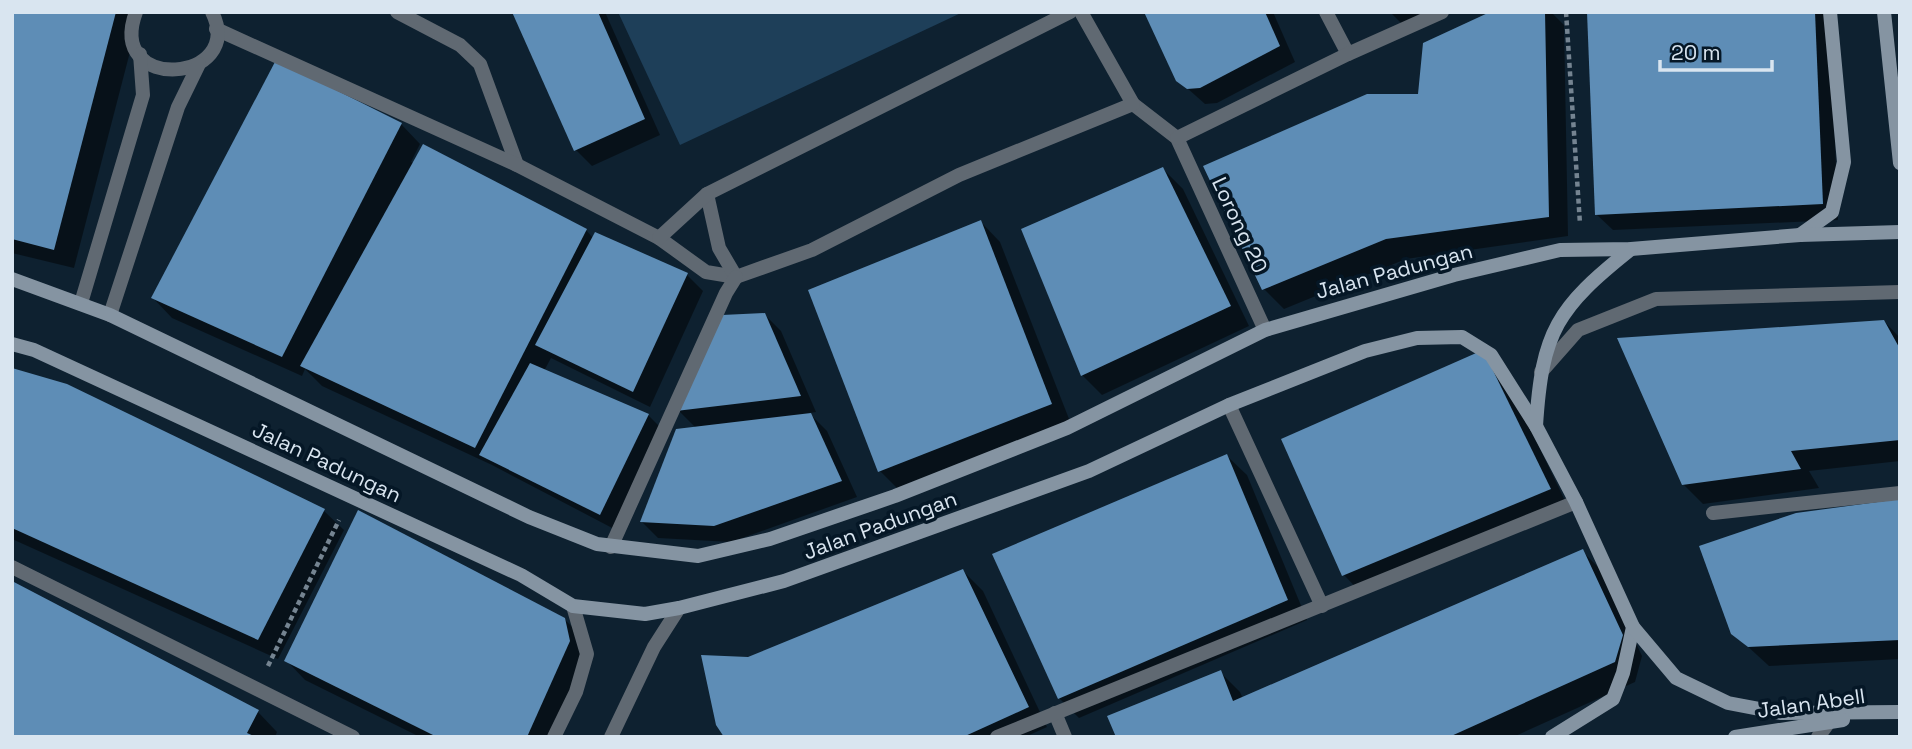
<svg xmlns="http://www.w3.org/2000/svg" width="1912" height="749" viewBox="0 0 1912 749" font-family="'Space Grotesk',sans-serif">
  <rect width="100%" height="100%" fill="#0e2130"/>
  <polygon fill="#1e3f59" points="618,12 963,12 680,145"/>
  <g fill="#0007">
    <polygon points="12,12 130,12 138,21 74,268 12,253"/>
    <polygon points="514,12 605,12 660,135 592,166 576,150"/>
    <polygon points="1147,12 1273,12 1295,62 1217,103 1205,104 1178,80"/>
    <polygon points="1390,12 1432,12 1404,26"/>
    <polygon points="1494,12 1551,12 1564,25 1568,236 1406,259 1284,309 1264,289 1205,167 1420,95"/>
    <polygon points="1588,12 1830,12 1838,220 1613,230 1596,214"/>
    <polygon points="401,124 420,144 411,162 586,230 593,238 687,275 703,291 650,407 551,358 544,371 648,415 664,431 616,530 492,465 322,386 305,369 302,376 172,318 153,298"/>
    <polygon points="1163,169 1183,189 1249,326 1102,395 1082,375"/>
    <polygon points="981,222 1000,242 1071,424 900,491 880,471 810,291"/>
    <polygon points="764,314 781,331 816,412 809,413 827,431 857,497 731,542 658,538 642,522 697,429 678,410"/>
    <polygon points="1884,321 1900,338 1900,461 1809,471 1819,488 1703,504 1683,484"/>
    <polygon points="1483,352 1503,372 1569,509 1363,595 1344,575 1284,440"/>
    <polygon points="12,370 66,386 324,511 344,530 278,659 12,539"/>
    <polygon points="1227,456 1247,475 1307,620 1079,718 1059,698"/>
    <polygon points="1900,501 1900,659 1769,666 1733,633"/>
    <polygon points="1582,551 1602,571 1642,656 1635,682 1513,737 1118,737 1220,672 1240,692 1243,699"/>
    <polygon points="963,571 983,591 1047,727 1025,737 727,737"/>
    <polygon points="564,619 585,639 589,661 555,737 420,737 305,680 286,660"/>
    <polygon points="258,712 277,732 275,737 12,737"/>
  </g>
  <g fill="#5e8db6">
    <polygon points="12,12 116,12 54,250 12,239"/>
    <polygon points="512,12 598,12 645,119 574,151"/>
    <polygon points="1144,12 1265,12 1280,46 1200,88 1187,89 1176,81"/>
    <polygon points="1490,12 1545,12 1549,217 1386,239 1262,290 1203,166 1367,94 1418,94 1423,43"/>
    <polygon points="1587,12 1815,12 1823,204 1595,215"/>
    <polygon points="276,60 402,123 282,357 151,298"/>
    <polygon points="423,144 587,229 475,448 300,366"/>
    <polygon points="1163,167 1231,306 1081,376 1021,229"/>
    <polygon points="981,220 1052,404 878,472 808,290"/>
    <polygon points="595,232 688,273 633,392 535,345"/>
    <polygon points="765,313 801,396 676,411 722,315"/>
    <polygon points="1884,320 1900,349 1900,440 1791,451 1801,469 1682,485 1617,338"/>
    <polygon points="1483,350 1551,489 1342,576 1281,439"/>
    <polygon points="530,363 649,414 600,515 479,455"/>
    <polygon points="12,368 67,384 325,509 258,640 12,528"/>
    <polygon points="811,413 842,481 714,526 640,522 676,429"/>
    <polygon points="1227,454 1288,600 1058,699 992,554"/>
    <polygon points="1900,499 1900,640 1748,647 1731,634 1699,546 1796,513"/>
    <polygon points="358,510 565,618 570,641 527,737 437,737 284,661"/>
    <polygon points="1583,549 1623,635 1615,662 1449,737 1116,737 1107,716 1221,670 1233,701"/>
    <polygon points="963,569 1029,707 963,737 724,737 716,725 701,655 748,657"/>
    <polygon points="12,581 259,710 247,733 256,737 12,737"/>
  </g>
  <g fill="none" stroke-linecap="round" stroke-linejoin="round">
    <g stroke="#758491" stroke-width="4.5" stroke-dasharray="5 3.5" stroke-linecap="butt">
      <polyline points="1566,12 1580,224"/>
      <polyline points="268,666 339,520"/>
    </g>
    <g stroke="#606972" stroke-width="14">
      <polyline points="397,12 460,45 480,64 517,165"/>
      <polyline points="1081,12 1133,104 1177,138 1265,330"/>
      <polyline points="1326,12 1348,54"/>
      <polyline points="216,29 517,165 659,238 706,272 736,277 812,250 959,175 1133,104"/>
      <polyline points="1177,138 1348,54 1442,12"/>
      <polyline points="707,194 719,248 736,277"/>
      <polyline points="659,238 707,194 1070,12"/>
      <polyline points="1541,372 1578,330 1656,299 1900,292"/>
      <polyline points="1229,405 1322,606"/>
      <polyline points="1713,513 1900,493"/>
      <polyline points="611,547 726,293 736,277"/>
      <polyline points="12,567 353,737"/>
      <polyline points="1055,713 1065,737"/>
      <polyline points="997,737 1576,502"/>
      <polyline points="1818,737 1829,722"/>
    </g>
    <g stroke="#606972" stroke-width="14">
      <path d="M136,12C105,94 247,83 212,12"/>
      <polyline points="81,303 143,95 140,54"/>
      <polyline points="110,315 178,107 199,64"/>
    </g>
    <g stroke="#606972" stroke-width="14">
      <polyline points="554,737 576,692 587,654 573,606"/>
      <polyline points="611,737 654,647 679,608"/>
    </g>
    <g stroke="#8594a2" stroke-width="14">
      <polyline points="1884,12 1900,163"/>
      <polyline points="1800,235 1832,212 1844,162 1830,12"/>
      <polyline points="12,279 110,315 529,517 597,544 698,556 770,539 895,496 1067,428 1265,330 1454,275 1560,250 1631,249 1800,235 1900,232"/>
      <polyline points="12,344 34,350 521,575 573,606 645,614 679,608 784,581 1089,471 1229,405 1365,351 1417,338 1462,337 1491,355 1536,426 1576,502 1633,627 1623,673 1613,699 1552,737"/>
      <path d="M1536,426C1542,331 1557,308 1631,249"/>
      <polyline points="1633,627 1676,678 1728,703 1780,713 1900,712"/>
      <polyline points="1735,737 1843,720"/>
    </g>
  </g>
  <g text-anchor="middle" dominant-baseline="central" stroke-width="7" stroke-linejoin="round" paint-order="stroke">
    <g font-size="21" fill="#d9e5f0" stroke="#051726">
      <text transform="translate(1240 225) rotate(65)">Lorong 20</text>
      <text transform="translate(1394 271) rotate(-15)">Jalan Padungan</text>
      <text transform="translate(327 462) rotate(25)">Jalan Padungan</text>
      <text transform="translate(880 525) rotate(-20)">Jalan Padungan</text>
      <text transform="translate(1811 703) rotate(-8)">Jalan Abell</text>
    </g>
  </g>
  <rect width="1912" height="749" fill="none" stroke="#d9e5f0" stroke-width="28"/>
  <path d="M1660 60v10h112v-10" fill="none" stroke="#d9e5f0" stroke-width="3.5"/>
  <text x="1671" y="60" font-size="21" fill="#d9e5f0" stroke="#051726" stroke-width="5" paint-order="stroke">20 m</text>
</svg>
